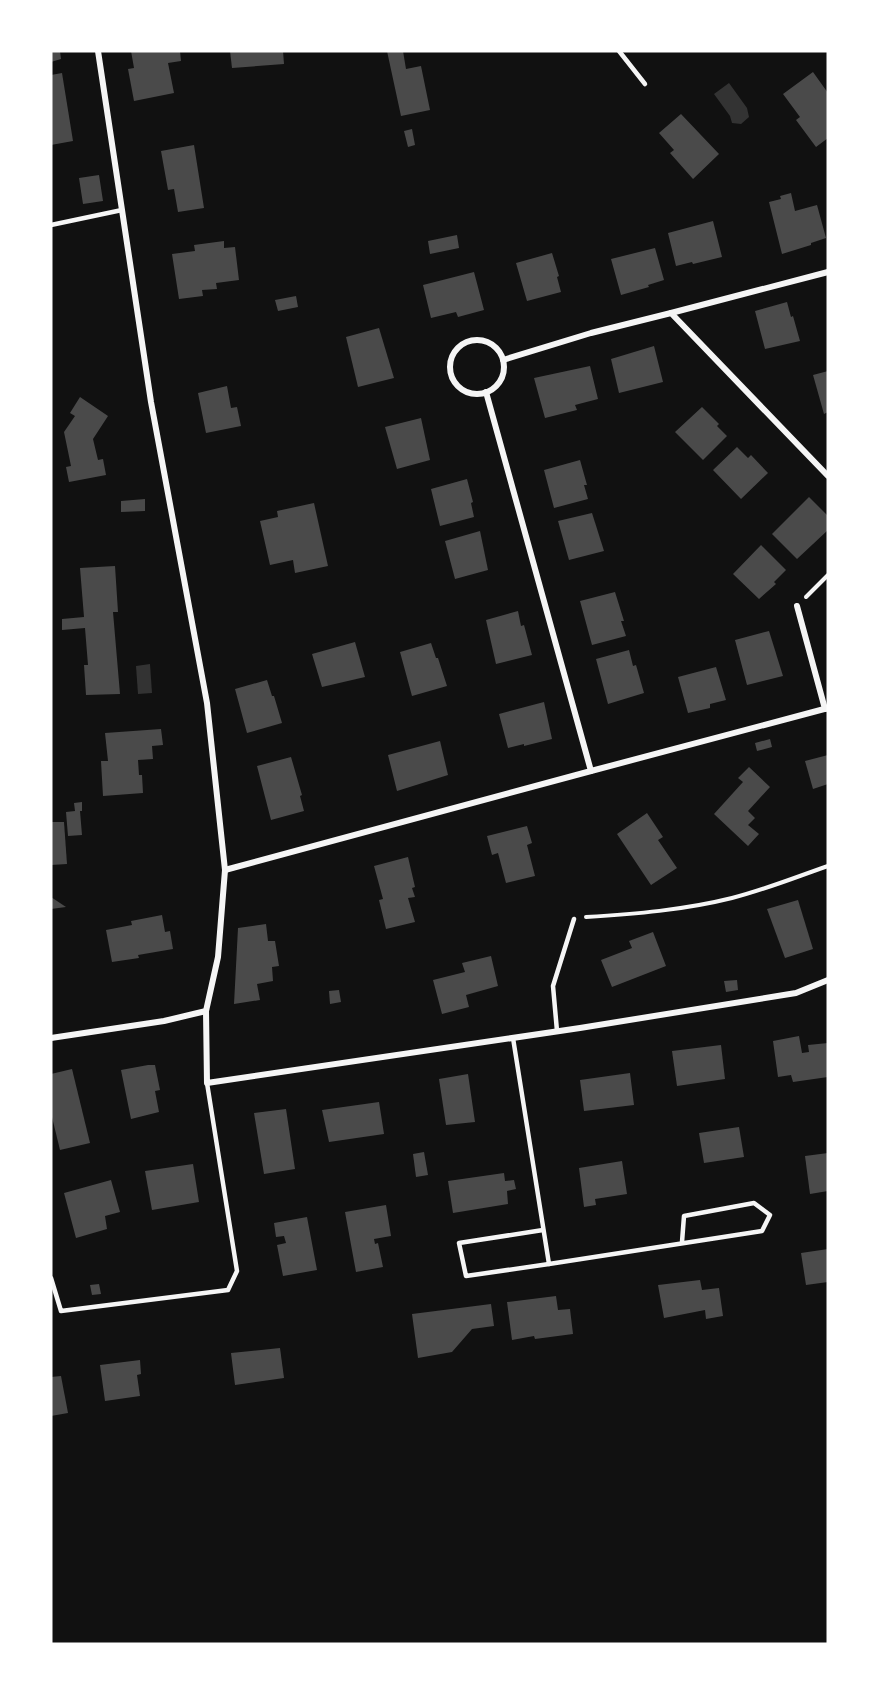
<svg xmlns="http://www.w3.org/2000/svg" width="879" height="1695" viewBox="0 0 879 1695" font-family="Manrope,sans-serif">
  <rect width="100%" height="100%" fill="#111"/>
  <g fill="#333">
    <polygon points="729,83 747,108 749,117 741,124 732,123 730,116 714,94"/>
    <polygon points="150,664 152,693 138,694 136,666"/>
  </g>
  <g fill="#4a4a4a">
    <polygon points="51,51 60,51 61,59 51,62"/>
    <polygon points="131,51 180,51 181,61 168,63 174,93 134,101 128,69 134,68"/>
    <polygon points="230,51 283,51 284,64 232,68"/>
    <polygon points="387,51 403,51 406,69 421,66 430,110 401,116"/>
    <polygon points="813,72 828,93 828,138 816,147 796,120 800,117 783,94"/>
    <polygon points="62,73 73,141 51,145 51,75"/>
    <polygon points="681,114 719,154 693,179 670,153 674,150 659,133"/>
    <polygon points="412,129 415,145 408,147 404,131"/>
    <polygon points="194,145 204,208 178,212 174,189 168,190 161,151"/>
    <polygon points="99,175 103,201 83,204 79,178"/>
    <polygon points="791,193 795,211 817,205 826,238 811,243 811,245 782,254 769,202 781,199 780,196"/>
    <polygon points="713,221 722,257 693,264 692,262 676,266 668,233"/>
    <polygon points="457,235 459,248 430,254 428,241"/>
    <polygon points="224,241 224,248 235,247 239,280 216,283 217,289 202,290 203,296 179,299 172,254 195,251 194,245"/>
    <polygon points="655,248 664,280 648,285 649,287 621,295 611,259"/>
    <polygon points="552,253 559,276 557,277 561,292 527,301 516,263"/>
    <polygon points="474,272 484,310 458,317 456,312 431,318 423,285"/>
    <polygon points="296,296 298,307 278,311 275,300"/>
    <polygon points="787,302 791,317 793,316 800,341 765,349 755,311"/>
    <polygon points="379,328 394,378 358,387 346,337"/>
    <polygon points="654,346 663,382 619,393 611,359"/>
    <polygon points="590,366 598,399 575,405 577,410 545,418 534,378"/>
    <polygon points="828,371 828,412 824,414 813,375"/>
    <polygon points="227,386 231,408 237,407 241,426 206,433 198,393"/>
    <polygon points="80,397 108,416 93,439 98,460 103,459 106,475 69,482 66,467 71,466 64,432 75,416 70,413"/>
    <polygon points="702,407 719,424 717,426 727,436 703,460 675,432"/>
    <polygon points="421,418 430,460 397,469 385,427"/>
    <polygon points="737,447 748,458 751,455 768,473 741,499 713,470"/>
    <polygon points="580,460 587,485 584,485 588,499 554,508 544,470"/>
    <polygon points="467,479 473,502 471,503 474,517 440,526 431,489"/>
    <polygon points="809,497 828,516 828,530 797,559 772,534"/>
    <polygon points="145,499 145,511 121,512 121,501"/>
    <polygon points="314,503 328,566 295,573 293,560 270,565 260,521 278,517 277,511"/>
    <polygon points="592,513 604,551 569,560 558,521"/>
    <polygon points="480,531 488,570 455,579 445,541"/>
    <polygon points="761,545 786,570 774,582 776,584 759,599 733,574"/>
    <polygon points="115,566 118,612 113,612 120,694 86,695 84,665 88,665 85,628 62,630 62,619 84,617 80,568"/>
    <polygon points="615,592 624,621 621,621 626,636 592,645 580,601"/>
    <polygon points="518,611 521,626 524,625 532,655 496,664 486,620"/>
    <polygon points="769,631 783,676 747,685 735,640"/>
    <polygon points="355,642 365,677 322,687 312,654"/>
    <polygon points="431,643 436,658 438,658 447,686 412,696 400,652"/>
    <polygon points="629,650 633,666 636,665 644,693 608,704 596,659"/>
    <polygon points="716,667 726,700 710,704 710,708 688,713 678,677"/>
    <polygon points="267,680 272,696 274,696 282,723 247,733 235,689"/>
    <polygon points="544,702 552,739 524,746 524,744 508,748 499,714"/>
    <polygon points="161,729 163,745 152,746 153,759 138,760 139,775 142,775 143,793 103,796 101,761 108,761 105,733"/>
    <polygon points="770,739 772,747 757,751 755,743"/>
    <polygon points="440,741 448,775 397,791 388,755"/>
    <polygon points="828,755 828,784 813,789 805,761"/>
    <polygon points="291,757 302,795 300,796 304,811 271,820 257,766"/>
    <polygon points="749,767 770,787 748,811 755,818 748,825 759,834 748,846 714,814 743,782 738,778"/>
    <polygon points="82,802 82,811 80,811 82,835 68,836 66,812 75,811 74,803"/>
    <polygon points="647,813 663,837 658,840 677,868 651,885 617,834"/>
    <polygon points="51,822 64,822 67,864 51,865"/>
    <polygon points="527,826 532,843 527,845 535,876 506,883 498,853 492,855 487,836"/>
    <polygon points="408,857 415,887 412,888 415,897 408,898 415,922 386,929 379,900 383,899 374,866"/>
    <polygon points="51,897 66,907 51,909"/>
    <polygon points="798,900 813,949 785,958 767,909"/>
    <polygon points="162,915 165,932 170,931 173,949 138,955 139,958 112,962 106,930 132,925 131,921"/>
    <polygon points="266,924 268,941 275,941 279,966 272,967 273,981 257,984 260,1000 234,1004 238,928"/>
    <polygon points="653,932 666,966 612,987 601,960 632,948 629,941"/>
    <polygon points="491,956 498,986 466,995 469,1007 442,1014 433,980 465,972 462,963"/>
    <polygon points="737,980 738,990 726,992 724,981"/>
    <polygon points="339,990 341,1002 330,1004 329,991"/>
    <polygon points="799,1036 802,1053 809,1052 808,1045 828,1043 828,1077 793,1082 791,1075 778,1077 773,1041"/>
    <polygon points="721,1045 725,1079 677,1086 672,1051"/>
    <polygon points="148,1065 155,1065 160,1090 155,1091 159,1112 131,1119 121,1070"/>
    <polygon points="72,1069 90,1143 60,1150 51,1113 51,1074"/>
    <polygon points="630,1073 634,1105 584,1111 580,1080"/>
    <polygon points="468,1074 475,1122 446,1125 439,1079"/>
    <polygon points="379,1102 384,1134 329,1142 322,1110"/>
    <polygon points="286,1109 295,1169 264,1174 254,1113"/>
    <polygon points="739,1127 744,1157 704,1163 699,1133"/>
    <polygon points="424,1152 428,1175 416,1177 413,1154"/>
    <polygon points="828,1153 828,1191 810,1194 805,1156"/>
    <polygon points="622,1161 627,1194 595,1199 596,1205 584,1207 579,1168"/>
    <polygon points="193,1164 199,1202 152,1210 145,1171"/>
    <polygon points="504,1173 505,1181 514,1180 516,1189 507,1191 508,1204 453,1213 448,1181"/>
    <polygon points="111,1180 120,1212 105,1216 107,1229 76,1238 64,1193"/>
    <polygon points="386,1205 391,1236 374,1239 375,1244 378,1243 383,1267 356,1272 345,1212"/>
    <polygon points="307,1217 317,1270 283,1276 277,1245 286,1243 284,1236 276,1237 274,1223"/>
    <polygon points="828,1249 828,1282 806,1285 801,1253"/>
    <polygon points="700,1280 702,1290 719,1288 723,1316 706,1319 705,1310 664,1318 658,1285"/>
    <polygon points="99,1284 101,1294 92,1295 90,1285"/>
    <polygon points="556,1296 558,1310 570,1309 573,1334 535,1339 534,1336 512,1340 507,1302"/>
    <polygon points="491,1304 494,1326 472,1329 452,1352 418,1358 412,1314"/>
    <polygon points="280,1348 284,1378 235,1385 231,1353"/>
    <polygon points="140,1360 141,1374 137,1375 140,1396 105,1401 100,1365"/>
    <polygon points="61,1376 68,1413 51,1416 51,1377"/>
  </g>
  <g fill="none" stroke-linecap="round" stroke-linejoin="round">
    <g stroke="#f5f5f5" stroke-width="4">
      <polyline points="806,597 828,575"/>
      <path d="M586,917C635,914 684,910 732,898C764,890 796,877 828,866"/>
    </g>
    <g stroke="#f5f5f5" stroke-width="4.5">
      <polyline points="619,51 645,84"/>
      <polyline points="51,225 122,210"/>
      <polyline points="557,1031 553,986 574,919"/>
      <polyline points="513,1038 549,1264 762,1231 770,1215 754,1203 684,1216 682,1242"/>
      <polyline points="543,1230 459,1243 466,1276 549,1264"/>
      <polyline points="51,1278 61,1311 228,1290 237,1271 207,1083"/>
    </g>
    <g stroke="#f5f5f5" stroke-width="6">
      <polyline points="671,313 828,272"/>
      <circle cx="477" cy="367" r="27"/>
      <polyline points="503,360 591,333 671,313 828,476"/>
      <polyline points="486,392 591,771 828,708"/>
      <polyline points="797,606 825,709"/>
      <polyline points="225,870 591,771"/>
      <polyline points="206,1011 207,1083 580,1028 796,993 828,980"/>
      <polyline points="51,1038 164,1021 206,1011 218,957 225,870 207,703 151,402 98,51"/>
    </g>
  </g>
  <rect width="879" height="1695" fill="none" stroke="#ffffff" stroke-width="105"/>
</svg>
